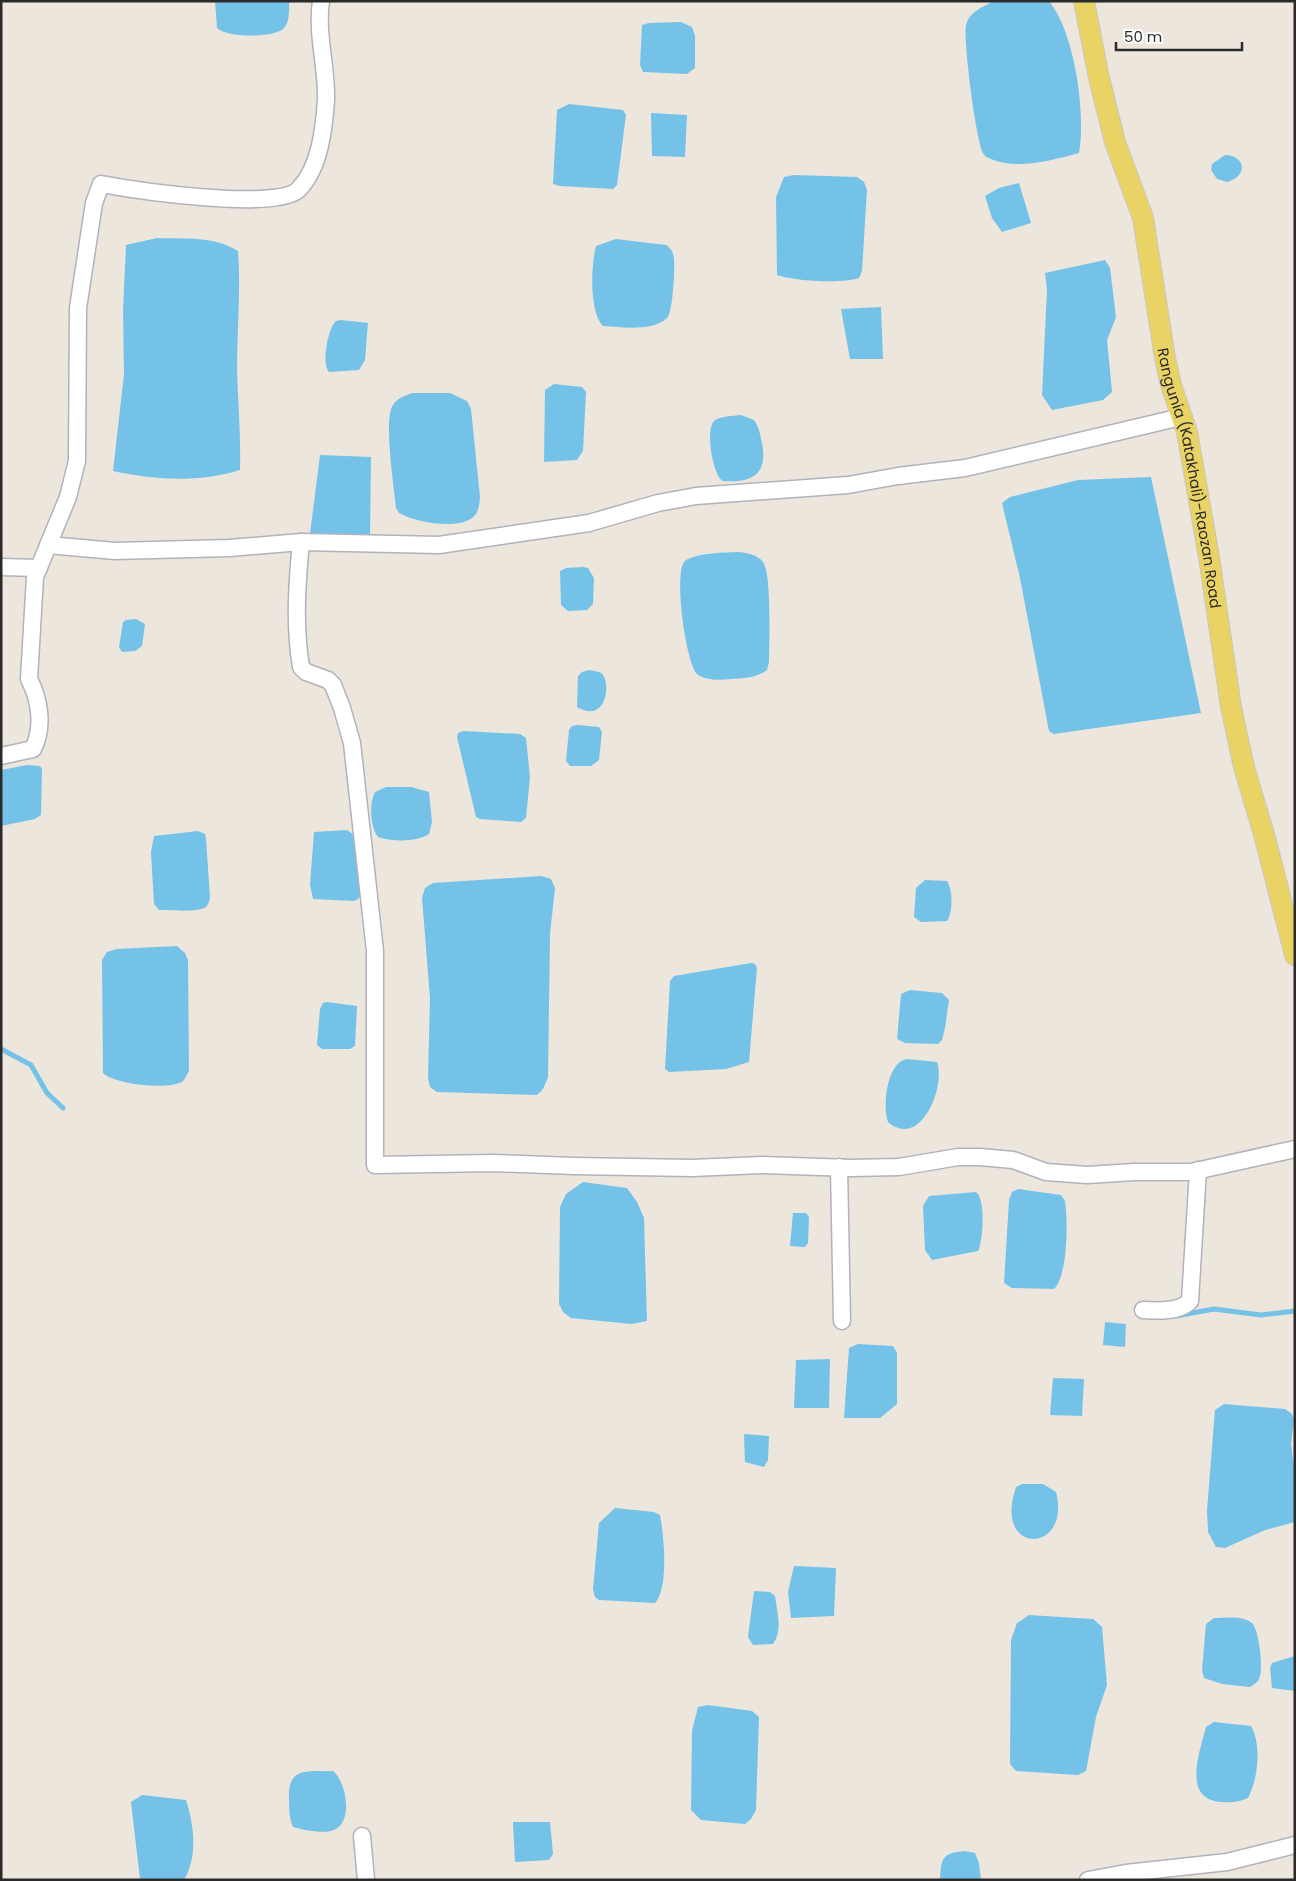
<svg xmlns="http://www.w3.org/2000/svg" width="1296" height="1881" viewBox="0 0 1296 1881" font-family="Poppins,sans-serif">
  <rect width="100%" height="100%" fill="#ece6dd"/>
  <g fill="#75c2e8">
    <path d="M215,1H289C289,9 290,22 284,28C276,38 226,38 217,28Z"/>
    <path d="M994,1H1049C1075,33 1086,114 1079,153C1053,160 1015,171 989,158C987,158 984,155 983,153C976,140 963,40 966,25C969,12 983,7 994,1Z"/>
    <polygon points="681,22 692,27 695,36 695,68 687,74 643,72 640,65 642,25 649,23"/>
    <polygon points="569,104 623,110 626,115 617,185 613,189 560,186 553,184 557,110"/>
    <polygon points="651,113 687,115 685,157 652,156"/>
    <path d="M1225,155C1245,155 1249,176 1227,182L1217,179L1211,170L1212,164Z"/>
    <path d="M794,175L857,177L864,182L867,190L862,271L859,278C842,284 793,281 777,275L776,197L784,177Z"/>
    <polygon points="1019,183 1031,223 1002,232 992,218 985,196 999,188"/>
    <path d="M157,238C184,239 215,236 238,251C241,291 237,330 237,370C238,403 241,436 240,470C197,483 156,480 113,471L124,374L123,311L126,245Z"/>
    <path d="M616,239L666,245C671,248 673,252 674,258C675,267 673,313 667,318C652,332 622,327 603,326C589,312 591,264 596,246Z"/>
    <polygon points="1105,260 1110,268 1116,317 1107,340 1112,392 1103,400 1052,410 1042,395 1047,290 1045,273"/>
    <polygon points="881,307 883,359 850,359 841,309"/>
    <path d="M341,320L368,323L365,360L359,370L329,372C321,364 328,328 336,321Z"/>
    <polygon points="554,384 582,387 586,392 583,451 577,460 544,462 545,390"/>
    <path d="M413,393H450L467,401L471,409L480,497C479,505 479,513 472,518C456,530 415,522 399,513L396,508C394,487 384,423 392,407C396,398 404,396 413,393Z"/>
    <path d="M741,415L754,420C759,427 760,434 762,443C768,474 753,483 723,481C713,476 705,430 714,421C720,416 733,416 741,415Z"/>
    <polygon points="320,455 371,457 370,537 310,534"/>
    <polygon points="1151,477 1201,713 1054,734 1049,731 1020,578 1002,503 1010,497 1078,480"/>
    <path d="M739,552C748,553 758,555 763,562C772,574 769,645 769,662L767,670C756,678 744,678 731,679C720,680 706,681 697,674C686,664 672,568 686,560C701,552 723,553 739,552Z"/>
    <polygon points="583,567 588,568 594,578 593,604 587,610 568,611 561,605 560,571 566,568"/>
    <polygon points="136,619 145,624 142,646 135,651 122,652 119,647 123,622 126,620"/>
    <path d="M589,670C592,671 598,671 601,673C612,681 607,725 577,707L578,676L582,672Z"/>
    <polygon points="578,725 599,727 602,732 599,760 591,766 570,766 566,761 569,730 572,726"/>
    <polygon points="463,731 520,734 526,738 530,777 526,818 521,822 480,819 476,817 457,737 458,733"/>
    <polygon points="27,765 40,766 42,769 41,815 35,819 1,826 1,770"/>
    <path d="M386,787H411L429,792L432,822L429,834C417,842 392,842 378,837C370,827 369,803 375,792Z"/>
    <polygon points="347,830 354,835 362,894 358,899 354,901 313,899 310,885 314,832"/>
    <path d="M198,831L205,834L206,838L210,898C209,900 209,903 207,906C202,913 168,910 159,910L154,904L151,852L154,836Z"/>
    <polygon points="541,876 551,879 555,888 550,934 548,1077 543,1089 537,1095 437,1092 430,1087 428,1078 430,998 422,898 425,888 433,883"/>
    <path d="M925,880L947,881C953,890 953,912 947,921L921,922L914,917L916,888Z"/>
    <path d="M177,946L185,953L188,960L189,1071C187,1074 185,1079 183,1081C169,1091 114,1084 103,1073L102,960L107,952L117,949Z"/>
    <polygon points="751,963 755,964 757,968 749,1062 726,1069 669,1072 665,1069 670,981 674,976"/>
    <polygon points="910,990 942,993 949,1000 945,1028 942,1040 938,1044 905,1043 897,1039 901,994"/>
    <polygon points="327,1002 357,1006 355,1046 350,1049 322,1049 317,1045 320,1009 323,1003"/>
    <path d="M907,1059L937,1062C946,1087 920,1150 888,1122C882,1105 887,1062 907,1059Z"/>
    <polygon points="583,1182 627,1188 637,1202 644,1218 647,1321 631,1324 571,1318 563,1312 559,1304 560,1207 566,1194"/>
    <path d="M1018,1189L1061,1195L1065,1201C1068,1221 1068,1275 1054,1289L1012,1288L1004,1283L1009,1200L1012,1192Z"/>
    <path d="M976,1192C986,1199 983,1241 978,1251L932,1260L925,1250L923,1206L929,1196Z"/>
    <polygon points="793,1213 806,1213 809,1217 808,1243 805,1247 790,1246"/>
    <polygon points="1105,1322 1126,1324 1125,1347 1103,1345"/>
    <polygon points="858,1344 893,1346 897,1353 897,1404 880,1418 844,1418 849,1348"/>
    <polygon points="830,1359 829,1408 794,1408 796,1360"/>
    <polygon points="1053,1378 1084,1379 1082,1416 1050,1415"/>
    <polygon points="1224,1404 1285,1409 1292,1414 1294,1420 1291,1444 1295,1474 1295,1522 1265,1530 1225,1548 1216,1547 1208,1532 1207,1510 1215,1410"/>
    <polygon points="744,1434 769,1436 768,1460 764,1467 745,1462"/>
    <path d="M1022,1484H1043L1056,1492C1072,1554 992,1557 1016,1487Z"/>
    <path d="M615,1508L654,1512L660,1515C664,1536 669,1588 655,1603L599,1600L595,1597L593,1589L599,1523Z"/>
    <polygon points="794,1566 836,1568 834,1616 791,1618 788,1592"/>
    <path d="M754,1591L770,1592L775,1596C777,1613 783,1630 773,1644L753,1645L748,1637Z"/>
    <polygon points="1029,1615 1093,1619 1102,1627 1107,1685 1096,1717 1086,1771 1078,1775 1016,1771 1010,1764 1011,1640 1017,1623"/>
    <path d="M1214,1618C1225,1618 1242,1615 1252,1623C1259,1629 1264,1671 1259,1679C1258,1682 1253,1685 1250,1687L1222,1684L1204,1678L1202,1670L1206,1624Z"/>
    <polygon points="1295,1656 1295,1691 1272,1688 1270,1668 1272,1663"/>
    <polygon points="708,1705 752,1711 759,1717 756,1810 751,1819 745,1824 701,1820 691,1810 692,1731 698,1707"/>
    <path d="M1214,1722L1251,1726C1262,1745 1258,1779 1248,1798C1239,1802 1232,1803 1222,1802C1181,1800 1200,1751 1206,1727Z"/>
    <path d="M333,1771C346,1781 353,1820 336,1829C326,1835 304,1830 293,1827C289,1817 289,1808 289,1797C288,1766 309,1772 333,1771Z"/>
    <path d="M142,1795L186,1800C194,1825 198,1856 184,1880L140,1879L131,1802Z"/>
    <polygon points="513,1822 550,1822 553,1854 549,1860 515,1862"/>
    <path d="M965,1851L975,1853L979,1863L981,1880H940C941,1858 942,1853 965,1851Z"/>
  </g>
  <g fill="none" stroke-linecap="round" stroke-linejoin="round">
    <g stroke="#75c2e8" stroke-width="5">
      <polyline points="1,1049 31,1065 47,1093 63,1108"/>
      <polyline points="1176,1316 1214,1309 1261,1315 1295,1311"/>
    </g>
    <defs>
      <g id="minor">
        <path d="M301,542C297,584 294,625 301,667L306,672L328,680L333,685L342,708L352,743L375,951V1165L493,1163L574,1166L692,1168L762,1165L851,1168L899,1167L958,1157H980L1013,1160L1046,1172L1087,1175L1135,1172H1191L1295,1149"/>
        <polyline points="48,545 115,551 229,548 301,542 439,545 589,523 658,503 696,496 848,485 898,476 965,468 1181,417"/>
        <polyline points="1,567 39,568"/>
        <path d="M1,756L33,749C44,727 40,700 29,679L35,577L68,497L77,461L78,308L94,203L101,184C133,190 279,212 299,189C320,167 324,129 326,100C327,66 316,34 321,1"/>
        <polyline points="839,1167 842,1321"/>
        <path d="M1143,1310C1157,1311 1180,1312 1190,1301L1198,1170"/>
        <polyline points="362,1836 366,1880"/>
        <polyline points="1088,1880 1126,1873 1227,1862 1295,1845"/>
      </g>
      <g id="major">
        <path id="s1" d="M1084,1L1099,78L1115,142L1143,218L1165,358L1171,385L1187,432L1209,557L1231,707L1244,767L1265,838L1295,955"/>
      </g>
    </defs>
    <use href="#minor" stroke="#b0b2bd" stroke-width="19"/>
    <use href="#major" stroke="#c8c8c8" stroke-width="22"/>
    <use href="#minor" stroke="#fff" stroke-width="16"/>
    <use href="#major" stroke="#e9d364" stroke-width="20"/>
  </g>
  <g text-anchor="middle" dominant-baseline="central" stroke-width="4" stroke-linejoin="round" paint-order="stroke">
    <g font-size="15" fill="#2a2a2a" stroke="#fff">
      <text stroke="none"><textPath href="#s1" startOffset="490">Rangunia (Katakhali)-Raozan Road</textPath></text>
    </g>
  </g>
  <rect width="1296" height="1881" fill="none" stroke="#2a2a2a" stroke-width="5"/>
  <path d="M1116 42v8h126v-8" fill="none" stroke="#2a2a2a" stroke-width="2.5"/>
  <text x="1124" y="42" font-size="15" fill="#2a2a2a" stroke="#ffffff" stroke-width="4" paint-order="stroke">50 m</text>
</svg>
